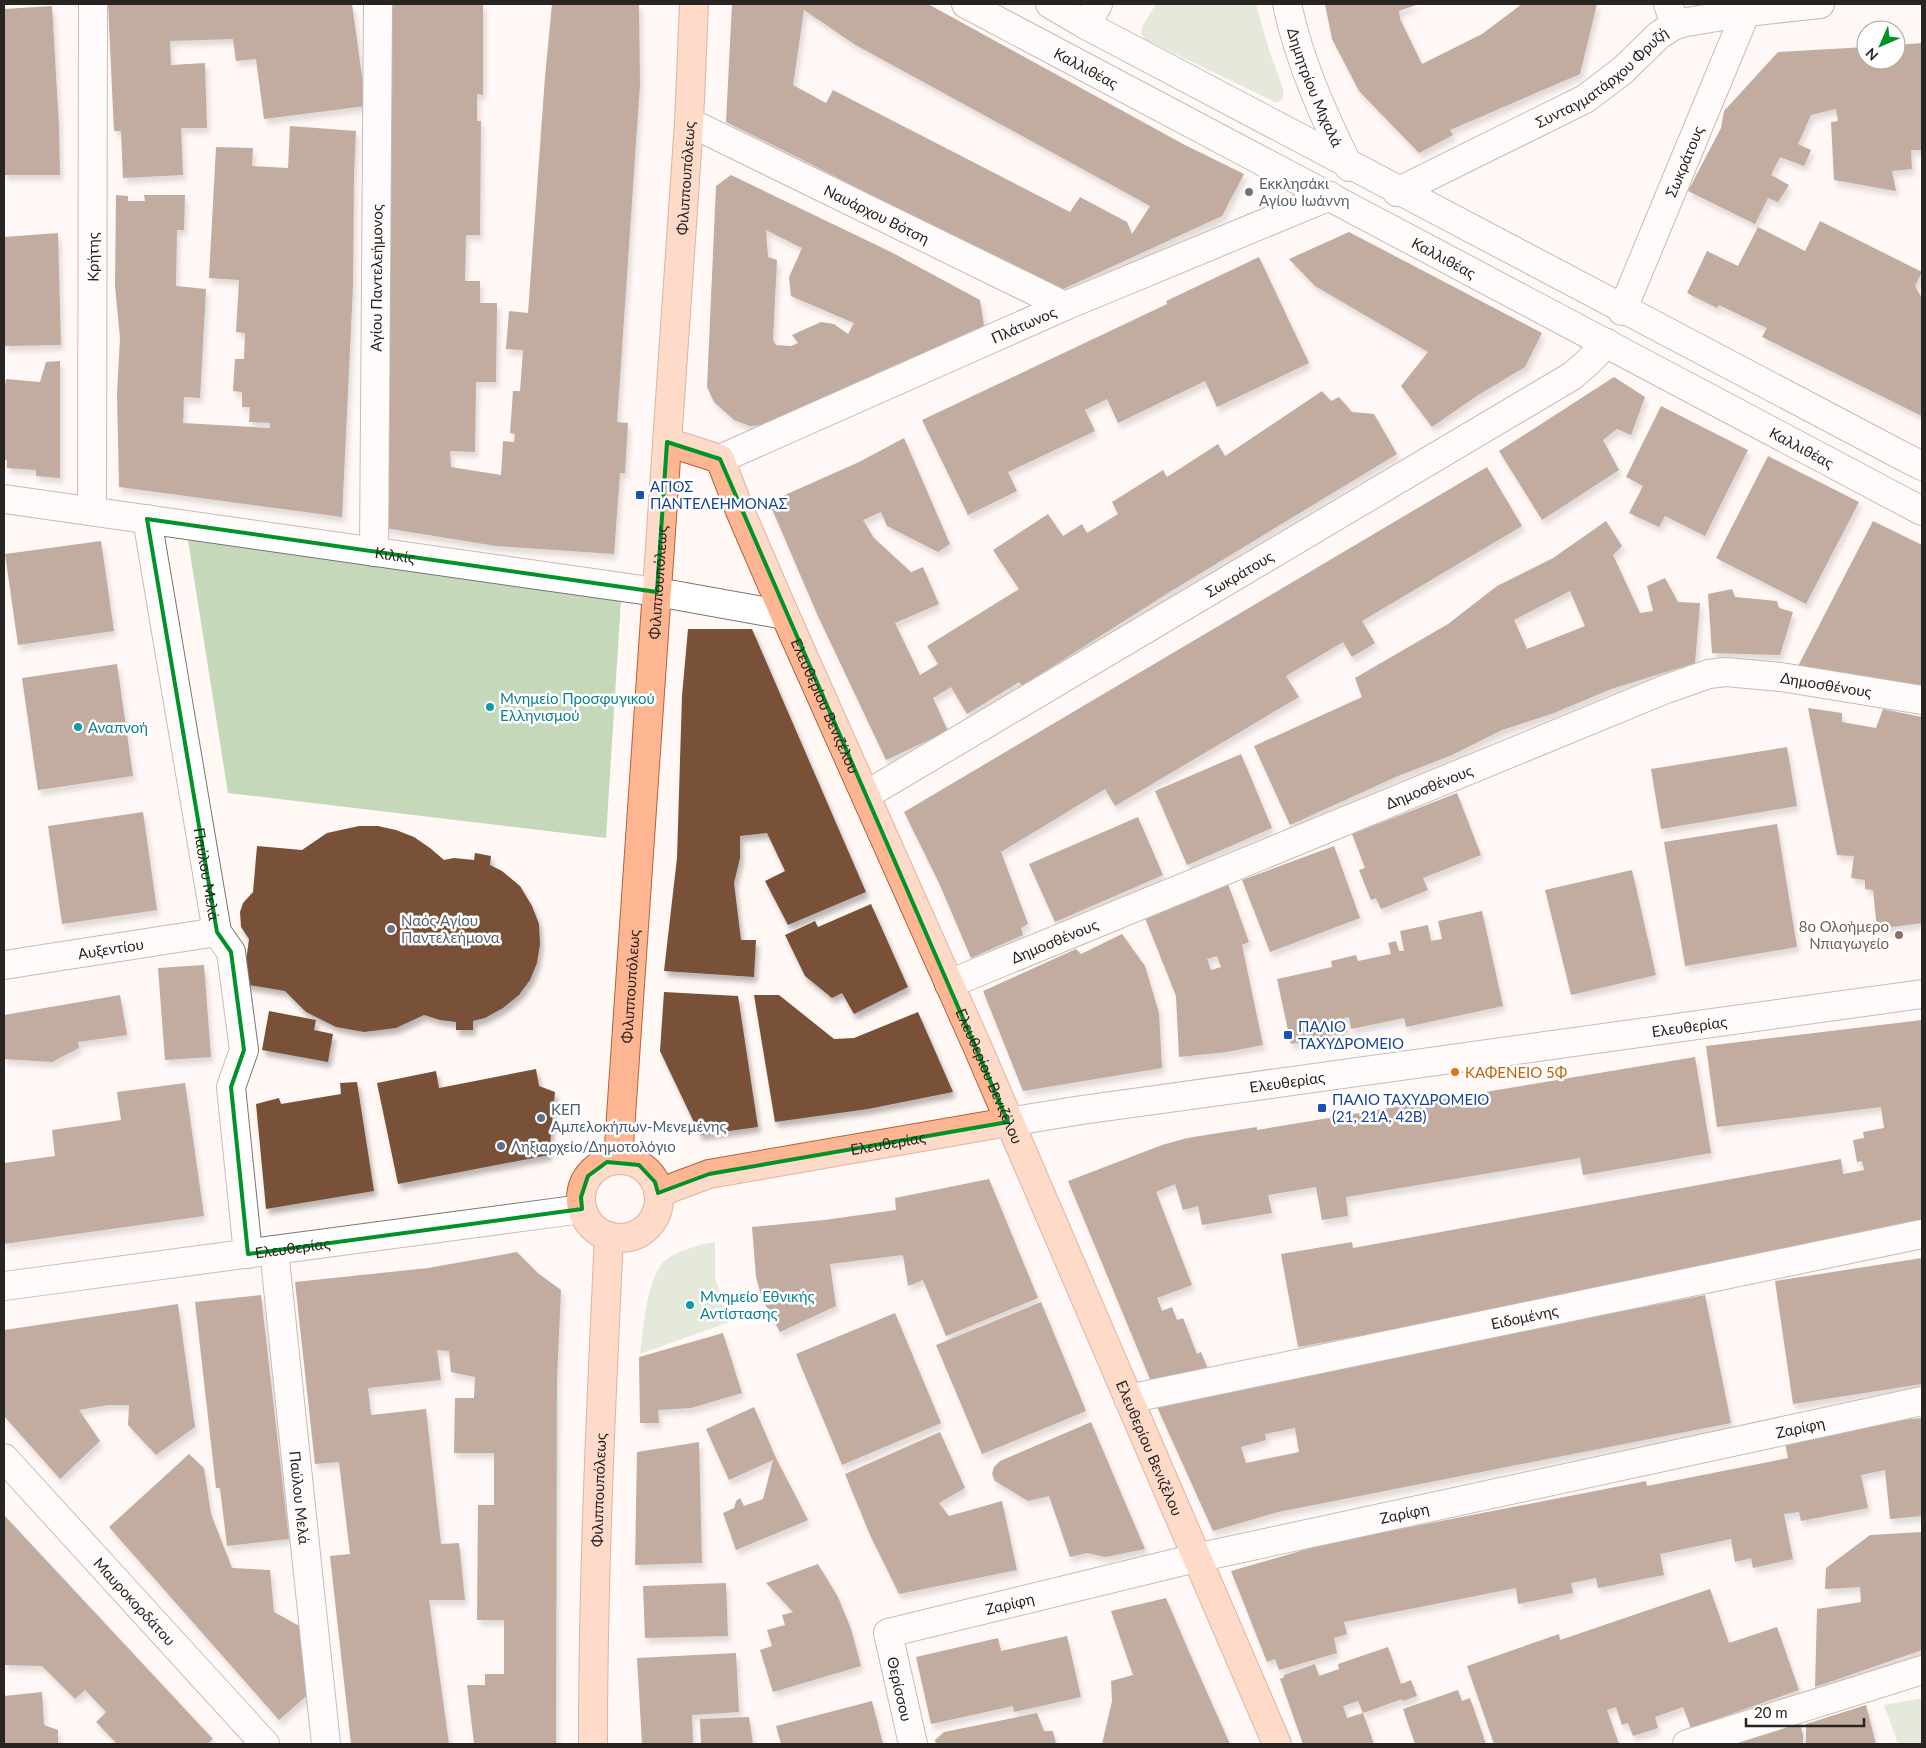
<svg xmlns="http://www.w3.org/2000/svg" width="1926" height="1748" viewBox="0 0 1926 1748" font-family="Lato,sans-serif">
  <defs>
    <filter id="shadow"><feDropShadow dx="3" dy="5.5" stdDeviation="2.5" flood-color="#0004"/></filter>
  </defs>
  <rect width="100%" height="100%" fill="#fff8f5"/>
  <g fill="#c5d8ba">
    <polygon points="1156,4 1256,4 1269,50 1283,89 1283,99 1277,103 1146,40 1141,34 1142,27"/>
    <polygon points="186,528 621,600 606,838 228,793"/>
    <path d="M715,1242V1277L729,1322L640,1354C644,1328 645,1286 662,1264C671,1252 700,1244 715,1242Z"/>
    <polygon points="1922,1698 1922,1744 1898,1744 1884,1705"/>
  </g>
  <g fill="#795138" fill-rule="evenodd" filter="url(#shadow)">
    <polygon points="108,4 352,4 366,106 264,119 256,59 236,61 233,39 170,41 171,65 205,63 207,128 181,128 183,175 123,178 121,131 114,131"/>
    <polygon points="385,4 483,4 483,95 477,94 477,121 481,121 480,235 466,235 465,281 480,281 480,303 497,303 496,382 476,382 475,452 450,451 451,467 501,475 503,441 514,442 515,434 510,433 513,391 520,391 523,350 506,349 509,311 528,313 545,77 552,4 639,4 640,84 617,422 628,423 625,473 620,473 614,554 496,546 379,527"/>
    <path d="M732,4H928L1183,144L1244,174L1222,216L1061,290L998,260L799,158L726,122ZM804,10L854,44L1150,206L1132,234L1127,222L1080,197L1070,212L833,90L826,103L793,85Z"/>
    <polygon points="1325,4 1419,4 1399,11 1400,19 1422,64 1482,34 1522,4 1597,4 1580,74 1450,130 1453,135 1419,153 1359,91 1332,39"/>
    <polygon points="52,6 59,127 60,175 4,175 4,9"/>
    <polygon points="1922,43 1922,150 1911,150 1912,169 1892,171 1896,191 1834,180 1831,122 1838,121 1836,109 1811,115 1798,144 1811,150 1804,166 1780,157 1771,175 1789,185 1778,202 1768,198 1755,224 1688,191 1721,128 1724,111 1778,52 1866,47 1866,60 1896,60 1896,45"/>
    <polygon points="290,126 356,131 354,174 353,286 342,517 119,487 117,394 120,338 115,286 116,195 128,196 128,201 145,201 144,195 185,195 184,230 177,230 176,286 206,289 200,398 184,397 183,423 270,428 270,423 249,422 250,407 242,407 242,392 233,391 235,359 244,359 245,333 236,332 239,280 209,278 216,147 253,148 252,166 288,168"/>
    <path d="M731,175L891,252L980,300L984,326L763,425L750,426L734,420L714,402L707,387L716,186ZM766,230L802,248L789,277L791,296L854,323L848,334L834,324L821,322L792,335L798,343L791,346L776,345L773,340L777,260L768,257Z"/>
    <polygon points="1820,221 1922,272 1915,286 1922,298 1922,416 1762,337 1767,328 1719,305 1717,308 1687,293 1707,251 1738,266 1758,227 1805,251"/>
    <polygon points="1349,232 1542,333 1525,367 1478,395 1432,427 1401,386 1428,352 1315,286 1289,259"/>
    <polygon points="58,233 61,345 4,346 4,237"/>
    <polygon points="1259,257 1309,363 1217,407 1205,381 1118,423 1107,399 1085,410 1095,431 1008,472 1017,491 968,515 922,420 1167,304 1166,301"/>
    <polygon points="60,361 60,478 36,476 36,470 7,468 7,460 4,460 4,393 6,379 40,382 46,362"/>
    <polygon points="1614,377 1645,397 1631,435 1617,429 1603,440 1619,470 1542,520 1499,451"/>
    <polygon points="1322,391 1331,401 1339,397 1352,412 1374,414 1397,454 1168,593 1022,686 1019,682 967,714 951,687 933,698 948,731 886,760 817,614 769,502 859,462 904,438 950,544 938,552 887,526 881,512 863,520 874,538 911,572 923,567 939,604 895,623 920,675 938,664 927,646 1019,589 993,550 1048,514 1063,536 1082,524 1087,533 1118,514 1112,502 1163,470 1167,477 1218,444 1225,456"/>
    <polygon points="1661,406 1748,450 1705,536 1665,516 1659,527 1629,513 1643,486 1626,477"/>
    <polygon points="1768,456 1859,502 1806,604 1716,558"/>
    <polygon points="1487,467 1522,526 1362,621 1375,643 1352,657 1343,642 1286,676 1299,697 1115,806 1105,789 1001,852 1028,924 1021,928 1023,935 971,958 939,883 904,812"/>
    <path d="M1606,521L1622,546L1613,555L1640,613L1653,611L1647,586L1665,578L1678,602L1700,603L1695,663L1611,689L1554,713L1502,730L1452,755L1398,776L1290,825L1254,746L1362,697L1355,678L1448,624L1497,586L1553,558ZM1570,591L1585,626L1527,649L1514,620Z"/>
    <polygon points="1873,521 1922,545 1922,687 1798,666"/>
    <polygon points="101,541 114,631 18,645 5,554"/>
    <polygon points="1732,589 1735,597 1777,601 1779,608 1793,612 1780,655 1712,653 1708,594"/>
    <polygon points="688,629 752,629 866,892 788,925 765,881 785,871 767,833 740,836 740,858 734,883 741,940 756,940 754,977 664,971 677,858 682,696"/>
    <polygon points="117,664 133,776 38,790 22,678"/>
    <polygon points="1808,708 1842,713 1842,722 1876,728 1883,709 1922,717 1922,923 1877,929 1873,890 1865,889 1865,880 1851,878 1854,856 1837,855"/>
    <polygon points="1787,747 1797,806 1661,829 1651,769"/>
    <polygon points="1241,754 1272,828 1187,865 1155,791"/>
    <polygon points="1457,793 1481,855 1423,878 1428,890 1381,909 1376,898 1371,900 1359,870 1365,868 1352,834"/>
    <polygon points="143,812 157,910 62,924 48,826"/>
    <polygon points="1138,817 1163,875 1055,922 1029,864"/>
    <polygon points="1777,824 1797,947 1685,966 1664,842"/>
    <polygon points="359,826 378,826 396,830 414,837 430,848 444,860 454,858 474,860 475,853 491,856 490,865 502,871 520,886 532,906 539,924 540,944 537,963 530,980 519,995 503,1008 485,1018 473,1021 473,1030 456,1030 456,1022 440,1020 424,1015 396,1028 364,1032 336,1027 306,1012 285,991 243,984 249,939 241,927 240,912 243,903 253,892 257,846 302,850 327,833"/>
    <polygon points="1334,846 1360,918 1270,952 1242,880"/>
    <polygon points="1632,870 1656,975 1571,995 1545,890"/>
    <path d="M1228,884L1249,942L1242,945L1263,1045L1227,1052L1179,1057L1176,996L1145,918ZM1217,956L1221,967L1211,970L1207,959Z"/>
    <polygon points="871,904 908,987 854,1014 842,993 832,998 805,976 785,935 815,921 818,927"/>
    <polygon points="1482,911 1503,1006 1406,1027 1404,1018 1351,1029 1349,1017 1344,1018 1347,1032 1291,1044 1277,979 1332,967 1331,961 1356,955 1358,961 1391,954 1388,943 1396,941 1399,951 1404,951 1400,931 1428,925 1431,941 1442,939 1438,921"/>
    <polygon points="1122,934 1145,966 1159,1013 1162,1068 1023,1091 983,991 1076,949 1081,954"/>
    <polygon points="204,965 211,1057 165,1060 158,968"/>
    <polygon points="664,992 738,996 758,1127 700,1135 660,1051"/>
    <polygon points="120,995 127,1035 78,1042 79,1048 52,1062 4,1059 4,1015"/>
    <polygon points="754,995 779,995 834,1039 854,1038 918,1012 953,1092 868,1109 775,1122"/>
    <polygon points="269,1011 316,1020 314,1030 333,1034 328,1062 262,1050"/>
    <polygon points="1922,1020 1922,1228 1505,1309 1298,1347 1281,1254 1352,1242 1353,1248 1841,1159 1843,1174 1864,1170 1862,1161 1857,1162 1853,1140 1864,1138 1863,1132 1884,1128 1881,1107 1717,1127 1706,1046"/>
    <polygon points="1695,1057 1711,1153 1583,1175 1580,1158 1346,1197 1348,1216 1322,1220 1316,1187 1268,1195 1272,1213 1202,1225 1198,1206 1183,1210 1175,1184 1156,1192 1192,1285 1157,1298 1162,1311 1172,1307 1177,1320 1183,1318 1197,1354 1201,1352 1208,1369 1150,1379 1068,1181 1162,1145 1187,1138 1257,1127 1257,1130"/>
    <polygon points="536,1069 539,1086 555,1092 549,1155 398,1184 377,1083 436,1071 439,1088"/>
    <polygon points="357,1082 374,1191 266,1209 256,1104 279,1098 281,1104 341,1094 340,1083"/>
    <polygon points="185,1083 204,1216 4,1244 4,1163 55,1156 52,1130 121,1120 117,1092"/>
    <polygon points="989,1179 1038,1298 946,1336 923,1280 908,1286 903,1255 830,1264 836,1306 780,1332 762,1298 756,1277 752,1227 824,1220 896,1210 895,1198"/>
    <polygon points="517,1252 539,1274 561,1290 557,1378 556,1744 474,1744 467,1685 485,1685 485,1674 504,1674 504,1620 477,1620 478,1505 494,1505 494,1453 454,1453 455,1398 474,1398 475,1377 451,1372 449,1351 437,1350 441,1380 368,1388 371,1415 426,1409 441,1544 459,1543 465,1600 429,1600 449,1744 351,1744 330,1556 350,1554 339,1462 315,1464 295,1282 428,1268"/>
    <polygon points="1922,1258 1922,1384 1793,1404 1775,1281"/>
    <polygon points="261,1295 289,1539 227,1546 220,1488 216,1488 195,1302"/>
    <path d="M1705,1295L1731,1423L1278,1512L1213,1531L1157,1407L1255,1383ZM1295,1428L1299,1452L1246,1463L1241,1447L1266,1440L1265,1434Z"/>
    <polygon points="1041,1302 1086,1411 982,1454 936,1345"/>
    <polygon points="178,1304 195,1427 156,1455 128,1425 129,1405 108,1405 79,1410 100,1441 60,1479 4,1416 4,1330"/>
    <polygon points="895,1313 941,1423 842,1465 796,1354"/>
    <polygon points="723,1333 742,1393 691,1408 658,1410 659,1423 640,1423 639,1357"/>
    <polygon points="754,1407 776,1458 808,1520 736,1550 723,1513 734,1508 736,1501 740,1498 744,1506 763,1499 773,1460 729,1480 706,1429"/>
    <polygon points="1922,1418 1922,1516 1890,1519 1885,1470 1861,1475 1868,1508 1801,1521 1799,1512 1784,1514 1793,1559 1753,1568 1751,1558 1735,1562 1731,1539 1660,1554 1664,1575 1598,1588 1596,1578 1571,1583 1573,1593 1518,1604 1516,1588 1344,1622 1347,1634 1334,1638 1337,1653 1279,1670 1275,1659 1267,1662 1231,1571 1328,1543 1646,1481 1647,1486 1788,1458 1785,1443 1880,1422"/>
    <polygon points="1091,1422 1116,1481 1145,1549 1106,1557 1087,1553 1070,1557 1049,1496 1028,1501 995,1481 992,1474 994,1467 1000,1461"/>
    <polygon points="940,1432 965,1488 939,1503 949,1516 1002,1501 1017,1570 899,1594 870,1535 845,1474"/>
    <polygon points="699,1442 702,1563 635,1565 637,1452"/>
    <polygon points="189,1454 204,1468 211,1514 232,1568 270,1570 274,1612 303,1628 312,1691 279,1720 109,1527"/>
    <polygon points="4,1515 213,1739 207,1744 117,1744 96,1722 106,1712 85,1690 75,1699 42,1666 4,1665"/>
    <polygon points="1922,1532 1922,1650 1815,1687 1817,1609 1861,1602 1860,1587 1825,1589 1826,1568 1870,1535"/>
    <polygon points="818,1564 838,1597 851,1629 861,1666 773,1692 760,1650 772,1646 767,1630 785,1625 782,1615 793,1612 766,1583"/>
    <polygon points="726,1583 728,1636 645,1638 643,1586"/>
    <polygon points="1710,1589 1729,1643 1777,1627 1799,1690 1691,1728 1683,1707 1655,1717 1658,1728 1633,1736 1628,1723 1622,1725 1616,1707 1607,1710 1619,1744 1494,1744 1467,1666 1559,1634 1560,1640"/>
    <polygon points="1166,1598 1190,1654 1230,1744 1102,1744 1112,1701 1111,1681 1133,1675 1111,1611"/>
    <polygon points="1067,1636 1081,1697 1014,1712 1013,1706 931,1724 916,1657 998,1638 1001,1651"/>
    <polygon points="1388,1647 1401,1684 1411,1680 1417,1696 1403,1701 1402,1699 1363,1713 1358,1701 1343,1706 1347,1718 1363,1713 1374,1744 1303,1744 1280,1679 1284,1677 1284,1675 1315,1664 1319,1676 1339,1669 1338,1664"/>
    <polygon points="736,1653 739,1712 692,1715 693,1744 642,1744 637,1658"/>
    <polygon points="1458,1690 1462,1701 1470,1698 1486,1744 1415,1744 1403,1709"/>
    <polygon points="42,1692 44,1725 58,1730 58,1744 4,1744 4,1696"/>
    <polygon points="872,1701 883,1744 781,1744 776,1726"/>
    <polygon points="1866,1705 1876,1744 1806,1744 1806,1724"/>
    <polygon points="1037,1713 1044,1731 1053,1731 1056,1744 936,1744 935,1740 944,1732"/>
    <polygon points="749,1717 753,1744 701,1744 700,1719"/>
    <polygon points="1796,1723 1801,1727 1803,1735 1803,1744 1730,1744"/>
  </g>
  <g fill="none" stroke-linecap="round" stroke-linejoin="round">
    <defs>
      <g id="minor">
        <path id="s1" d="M966,4L1922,511"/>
        <path d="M1050,4L1086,25C1363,174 1642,321 1922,466"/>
        <path id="s2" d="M1287,4C1299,61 1323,114 1349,167"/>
        <polyline points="1668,4 1675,25"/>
        <polyline points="1086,25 1098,4"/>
        <path id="s3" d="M689,122L1065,306"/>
        <path id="s4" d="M1397,192L1585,99L1622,71L1659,35L1675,25L1687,22L1746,12L1820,4"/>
        <path id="s5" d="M1622,311L1746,12"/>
        <path id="s6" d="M720,459L1065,306L1330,196"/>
        <path id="s7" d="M4,499L657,592L785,615"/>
        <path id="s8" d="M92,511L93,4"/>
        <path id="s9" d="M147,519L217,932L231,952L244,1050L231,1087L248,1254"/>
        <path id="s10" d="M374,552L378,4"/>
        <path id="s11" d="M866,795L1572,376L1587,363L1607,343"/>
        <path id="s12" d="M4,965L217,932"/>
        <path id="s13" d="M949,984L1666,689L1709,674L1725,672L1781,677L1922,700"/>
        <path id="s14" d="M1008,1122L1082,1110L1922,994"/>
        <path id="s15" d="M274,1250L326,1744"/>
        <path id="s16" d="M4,1286L582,1209"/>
        <path id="s17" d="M1128,1399L1922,1234"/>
        <path id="s18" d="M4,1458L265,1744"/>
        <path id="s19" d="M913,1744L888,1633L1196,1558L1922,1401"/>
        <polyline points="1687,1744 1922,1670"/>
      </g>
      <g id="major">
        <path id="s20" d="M667,442L720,459L740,511L785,615L977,1046L1277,1744"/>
        <path id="s21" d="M618,1160L689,122L694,4"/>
        <circle cx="620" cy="1199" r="39"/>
        <path id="s22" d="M658,1193L709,1174L1008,1122"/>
        <path id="s23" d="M593,1744C593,1575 601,1406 609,1236"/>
      </g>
    </defs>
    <use href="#minor" stroke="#7b7470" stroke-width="30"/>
    <use href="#major" stroke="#b1623c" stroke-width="30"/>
    <use href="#minor" stroke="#fff" stroke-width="28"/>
    <use href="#major" stroke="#fdb592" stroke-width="28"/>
  </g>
  <path d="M0 0H1926V1748H0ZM667,442L720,459L1008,1122L709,1174L658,1193L655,1182L639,1165L607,1162L588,1176L581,1197L582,1209L248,1254L231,1087L244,1050L231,952L217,932L147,519L657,592Z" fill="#fff8f5" fill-opacity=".55" fill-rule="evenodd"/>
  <path fill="none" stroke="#009328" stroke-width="4" stroke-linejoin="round" d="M667,442L720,459L1008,1122L709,1174L658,1193L655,1182L639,1165L607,1162L588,1176L581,1197L582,1209L248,1254L231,1087L244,1050L231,952L217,932L147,519L657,592Z"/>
  <g fill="#6b7280" stroke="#fff" stroke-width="2">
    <circle cx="1249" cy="192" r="5"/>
    <circle cx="391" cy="929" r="5"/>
  </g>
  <g fill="#1a4fb4" stroke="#fff" stroke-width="2">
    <rect x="635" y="490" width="10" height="10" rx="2.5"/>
    <rect x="1283" y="1030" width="10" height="10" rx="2.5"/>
    <rect x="1317" y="1103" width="10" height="10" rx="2.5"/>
  </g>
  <g fill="#0f9aa8" stroke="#fff" stroke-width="2">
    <circle cx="490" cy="707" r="5"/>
    <circle cx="78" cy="727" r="5"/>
    <circle cx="690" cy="1305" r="5"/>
  </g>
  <circle fill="#8d6e63" stroke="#fff" stroke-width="2" cx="1899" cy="935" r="5"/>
  <circle fill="#e8710a" stroke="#fff" stroke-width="2" cx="1455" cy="1072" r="5"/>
  <g fill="#5c6f8a" stroke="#fff" stroke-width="2">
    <circle cx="541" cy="1118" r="5"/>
    <circle cx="501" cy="1146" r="5"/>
  </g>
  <g text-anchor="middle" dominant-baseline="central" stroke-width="5" stroke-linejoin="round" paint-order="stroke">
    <g font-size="15" fill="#272422" stroke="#fff">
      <text stroke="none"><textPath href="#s1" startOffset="136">Καλλιθέας</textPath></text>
      <text stroke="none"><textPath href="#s4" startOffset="236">Συνταγματάρχου Φρυζή</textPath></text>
      <text stroke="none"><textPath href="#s2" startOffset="88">Δημητρίου Μιχαλά</textPath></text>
      <text stroke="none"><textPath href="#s5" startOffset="162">Σωκράτους</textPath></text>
      <text stroke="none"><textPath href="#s21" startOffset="984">Φιλιππουπόλεως</textPath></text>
      <text stroke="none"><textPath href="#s3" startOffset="209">Ναυάρχου Βότση</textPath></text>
      <text stroke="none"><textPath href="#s1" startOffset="541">Καλλιθέας</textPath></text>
      <text stroke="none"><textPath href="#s8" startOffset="254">Κρήτης</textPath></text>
      <text stroke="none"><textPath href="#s10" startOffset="274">Αγίου Παντελεήμονος</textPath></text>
      <text stroke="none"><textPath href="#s6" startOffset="332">Πλάτωνος</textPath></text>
      <text stroke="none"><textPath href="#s1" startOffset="946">Καλλιθέας</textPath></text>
      <text stroke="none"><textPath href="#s7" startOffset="395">Κιλκίς</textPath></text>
      <text stroke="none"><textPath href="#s11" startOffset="434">Σωκράτους</textPath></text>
      <text stroke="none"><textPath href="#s21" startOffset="579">Φιλιππουπόλεως</textPath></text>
      <text stroke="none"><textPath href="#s13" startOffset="939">Δημοσθένους</textPath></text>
      <text stroke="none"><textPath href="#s20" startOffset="324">Ελευθερίου Βενιζέλου</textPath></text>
      <text stroke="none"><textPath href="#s13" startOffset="519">Δημοσθένους</textPath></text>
      <text stroke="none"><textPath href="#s9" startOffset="360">Παύλου Μελά</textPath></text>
      <text stroke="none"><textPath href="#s13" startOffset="114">Δημοσθένους</textPath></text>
      <text stroke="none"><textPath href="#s12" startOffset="108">Αυξεντίου</textPath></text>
      <text stroke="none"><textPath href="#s21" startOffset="174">Φιλιππουπόλεως</textPath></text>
      <text stroke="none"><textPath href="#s14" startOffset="688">Ελευθερίας</textPath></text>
      <text stroke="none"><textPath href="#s20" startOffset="729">Ελευθερίου Βενιζέλου</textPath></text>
      <text stroke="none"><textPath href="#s14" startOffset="282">Ελευθερίας</textPath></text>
      <text stroke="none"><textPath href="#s22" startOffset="236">Ελευθερίας</textPath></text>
      <text stroke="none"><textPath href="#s16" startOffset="291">Ελευθερίας</textPath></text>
      <text stroke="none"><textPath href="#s17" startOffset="405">Ειδομένης</textPath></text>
      <text stroke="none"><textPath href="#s19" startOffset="1049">Ζαρίφη</textPath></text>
      <text stroke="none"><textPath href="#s20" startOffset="1134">Ελευθερίου Βενιζέλου</textPath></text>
      <text stroke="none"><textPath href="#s23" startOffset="254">Φιλιππουπόλεως</textPath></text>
      <text stroke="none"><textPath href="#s15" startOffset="249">Παύλου Μελά</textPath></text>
      <text stroke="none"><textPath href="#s19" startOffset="644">Ζαρίφη</textPath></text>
      <text stroke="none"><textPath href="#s18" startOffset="194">Μαυροκορδάτου</textPath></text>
      <text stroke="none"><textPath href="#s19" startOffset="239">Ζαρίφη</textPath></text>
      <text transform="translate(900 1689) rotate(77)">Θερίσσου</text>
    </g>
    <g font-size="15" fill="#5b616d" stroke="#fff" text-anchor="start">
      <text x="1259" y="183">Εκκλησάκι<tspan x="1259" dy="17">Αγίου Ιωάννη</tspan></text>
      <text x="401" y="920">Ναός Αγίου<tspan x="401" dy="17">Παντελεήμονα</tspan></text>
    </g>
    <g font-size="15" fill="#164399" stroke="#fff" text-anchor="start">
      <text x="650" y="486">ΑΓΙΟΣ<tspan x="650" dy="17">ΠΑΝΤΕΛΕΗΜΟΝΑΣ</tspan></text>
      <text x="1298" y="1026">ΠΑΛΙΟ<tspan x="1298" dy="17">ΤΑΧΥΔΡΟΜΕΙΟ</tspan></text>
      <text x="1332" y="1099">ΠΑΛΙΟ ΤΑΧΥΔΡΟΜΕΙΟ<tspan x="1332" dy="17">(21, 21Α, 42Β)</tspan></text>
    </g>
    <g font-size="15" fill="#0d838f" stroke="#fff" text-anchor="start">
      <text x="500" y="698">Μνημείο Προσφυγικού<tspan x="500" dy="17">Ελληνισμού</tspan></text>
      <text x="88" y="727">Αναπνοή</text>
      <text x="700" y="1296">Μνημείο Εθνικής<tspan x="700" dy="17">Αντίστασης</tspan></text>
    </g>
    <g font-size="15" fill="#785e54" stroke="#fff" text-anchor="end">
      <text x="1889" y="926">8o Ολοήμερο<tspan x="1889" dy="17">Νπιαγωγείο</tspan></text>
    </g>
    <g font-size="15" fill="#c56008" stroke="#fff" text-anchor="start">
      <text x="1465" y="1072">ΚΑΦΕΝΕΙΟ 5Φ</text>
    </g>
    <g font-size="15" fill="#4e5e75" stroke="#fff" text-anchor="start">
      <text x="551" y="1109">ΚΕΠ<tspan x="551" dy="17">Αμπελοκήπων-Μενεμένης</tspan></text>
      <text x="511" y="1146">Ληξιαρχείο/Δημοτολόγιο</text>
    </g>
  </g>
  <rect width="1926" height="1748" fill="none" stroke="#272422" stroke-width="10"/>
  <g transform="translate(1881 45) rotate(225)"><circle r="24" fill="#ffffff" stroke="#a9a7a7"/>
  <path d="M0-4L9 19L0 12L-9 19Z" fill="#009328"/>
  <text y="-8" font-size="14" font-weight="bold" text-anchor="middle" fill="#272422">N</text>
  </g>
  <path d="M1746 1718v8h118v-8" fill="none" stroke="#272422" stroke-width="2.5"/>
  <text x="1754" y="1718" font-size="15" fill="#272422" stroke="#ffffff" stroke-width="4" paint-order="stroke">20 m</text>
</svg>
